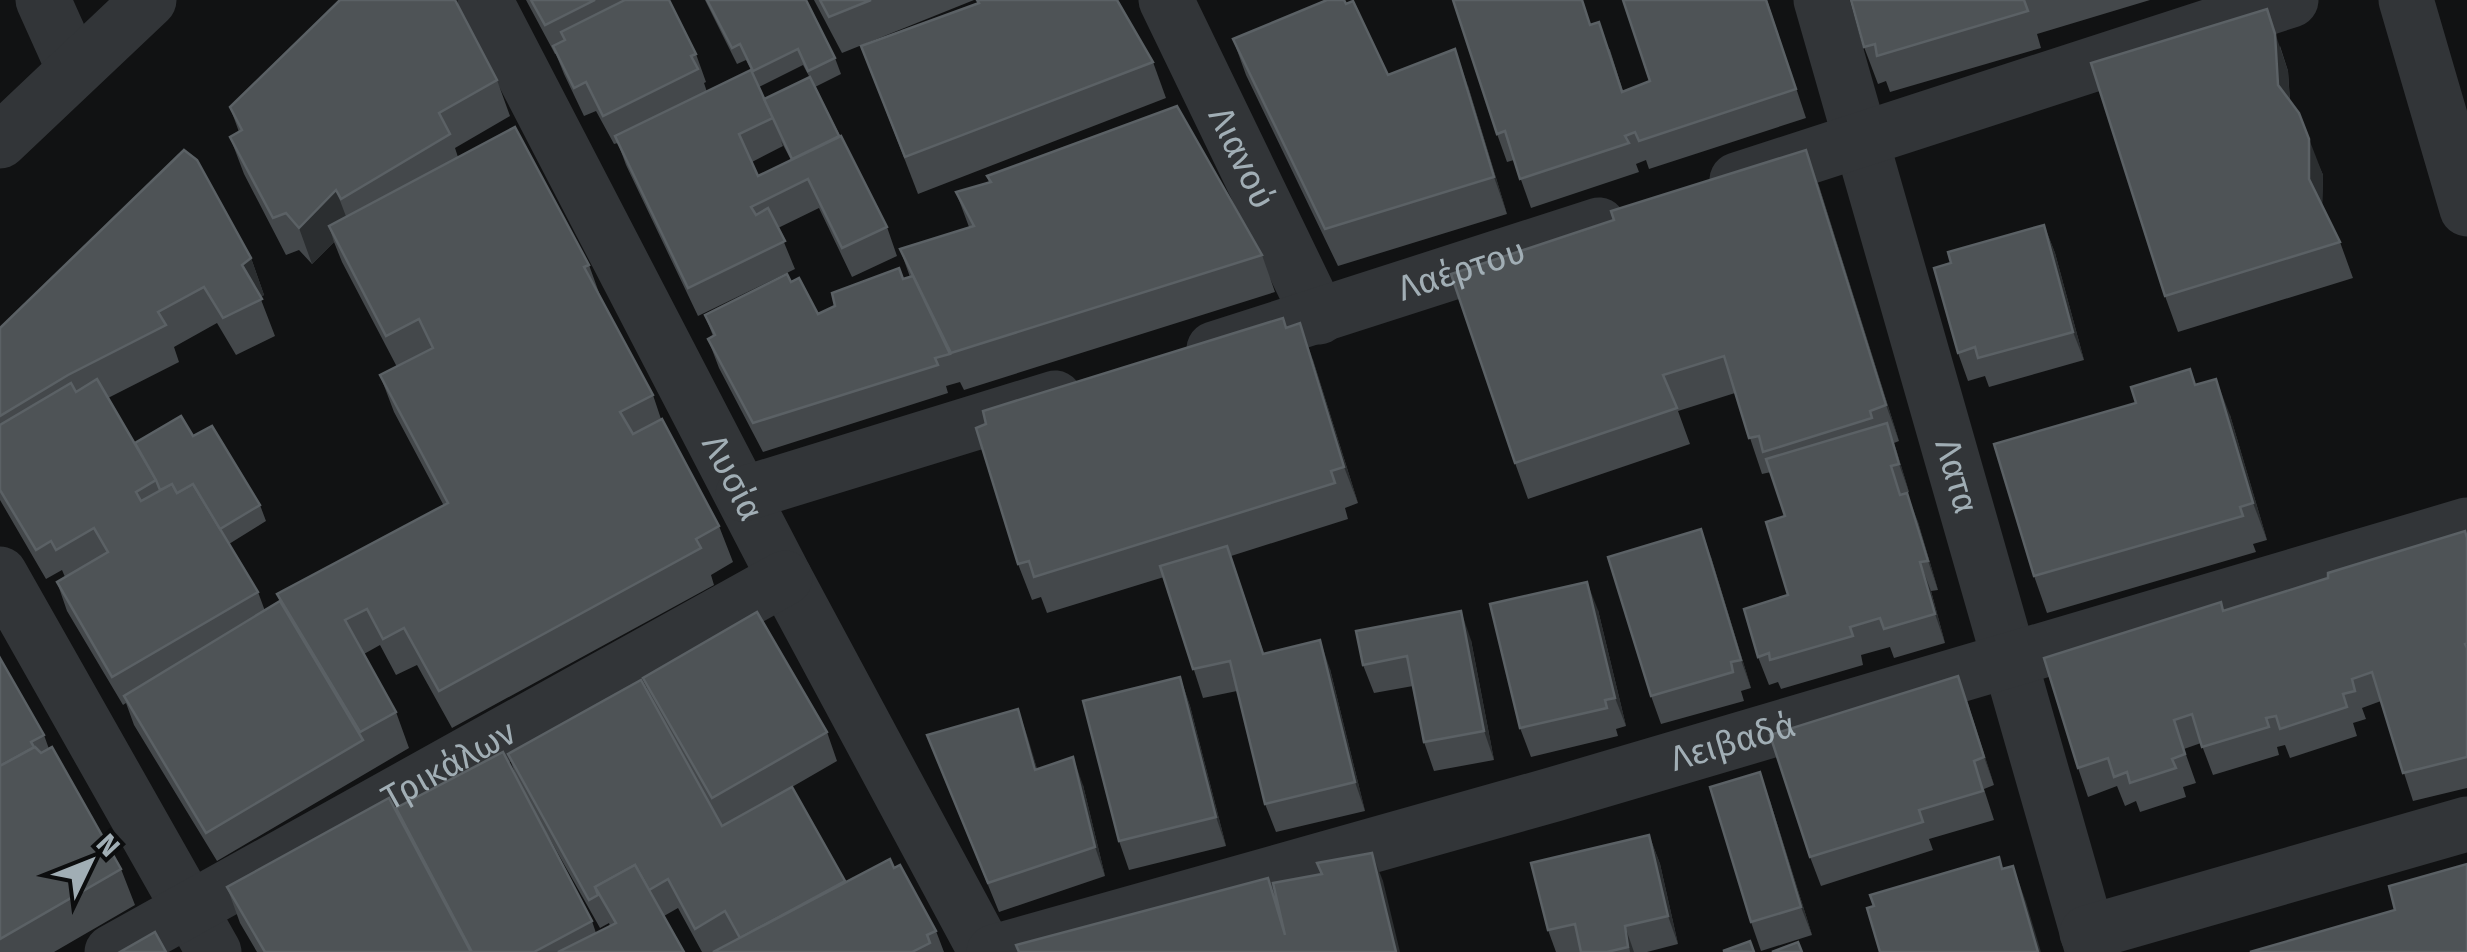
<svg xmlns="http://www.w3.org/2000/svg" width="2467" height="952" viewBox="0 0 2467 952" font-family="'Fira Sans',sans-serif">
  <rect width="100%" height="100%" fill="#111213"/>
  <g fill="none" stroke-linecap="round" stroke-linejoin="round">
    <g stroke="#323538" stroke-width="55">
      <polyline points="43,0 74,69"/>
      <path id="s1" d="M485,0L785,578L986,952"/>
      <path id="s2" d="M1166,0L1319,317"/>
      <path id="s3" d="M1821,0L2093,952"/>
      <polyline points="2406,0 2467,209"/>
      <polyline points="0,141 149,0"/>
      <polyline points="1737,180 2291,0"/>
      <path id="s4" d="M1214,349L1599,225"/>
      <polyline points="743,494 1055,398"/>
      <polyline points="0,574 214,952"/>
      <polyline points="2087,933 2467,824"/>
      <path id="s5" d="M112,952L785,578"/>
      <path id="s6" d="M994,952L1555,794L2467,525"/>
    </g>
  </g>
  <g fill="#44484b" fill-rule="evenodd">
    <path d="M526,0H669L696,54L706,82L704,83L707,92L751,70L746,60L737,64L705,0H806L835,58L841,74L815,87L887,227L897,256L852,277L819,208L778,228L795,269L698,316L626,165L618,143L614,144L596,111L584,116L564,74L556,54H555ZM803,65L810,78L764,99L759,87ZM781,141L791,160L758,176L752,162L783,146Z"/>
    <polygon points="814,0 974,0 842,53"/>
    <polygon points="1767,0 1806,118 1649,169 1646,160 1636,164 1639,172 1531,208 1514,160 1507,162 1497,134 1591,24 1610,50 1623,91 1650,81"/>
    <polygon points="1851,0 2150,0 2037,34 2041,48 1890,92 1886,81 1878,84 1864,47"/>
    <polygon points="978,3 1153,62 1166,98 918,194 861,46"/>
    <polygon points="1233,39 1388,75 1468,86 1507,214 1338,266 1246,75"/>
    <polygon points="2280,46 2288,71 2290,101 2323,175 2322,206 2340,242 2353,278 2178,332 2165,296"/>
    <polygon points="497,80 510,116 455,148 458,157 589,265 602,301 653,395 661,419 719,526 733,562 711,575 714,585 452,728 417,665 396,675 380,645 364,654 396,712 409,748 217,861 134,725 126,703 123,705 67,611 57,582 65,577 62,570 46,579 0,500 0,328 251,258 264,295 260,297 275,336 236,355 217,323 174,347 179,362 108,398 135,443 193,436 260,505 266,521 229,544 258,592 265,611 280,601 277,594 444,506 394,412 380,375 397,367 342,262 334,242 312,264 299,250 286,255 244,174 230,137 239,132 230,107"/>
    <polygon points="1806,150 1819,186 1899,441 1894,443 1909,492 1905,494 1918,522 1938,590 1931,591 1945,643 1894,658 1890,647 1861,655 1863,665 1781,689 1778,682 1769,685 1758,657 1788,595 1785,516 1771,472 1762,474 1735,393 1678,411 1690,444 1528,499 1515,463 1614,220"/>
    <polygon points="987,176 1262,255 1275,292 964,390 960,382 946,386 948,393 763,452 719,368 708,339 713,336 705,315 791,282 818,314 910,277 900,249 969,227 956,192 989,182"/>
    <polygon points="2044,225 2055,253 2084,360 1989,387 1985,376 1968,381 1958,353 1951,263"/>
    <polygon points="1286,328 1313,360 1358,503 1345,508 1348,519 1231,556 1264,654 1330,669 1365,811 1276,832 1265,804 1237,691 1203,698 1164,577 1047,613 1041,597 1032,600 1018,564"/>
    <polygon points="2196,385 2230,415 2267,540 2253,544 2256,552 2047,613 2034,576"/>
    <polygon points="2467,537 2467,788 2413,801 2381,701 2362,708 2366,719 2353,723 2357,736 2290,758 2285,745 2277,747 2279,755 2213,775 2201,743 2184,749 2196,783 2183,787 2186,797 2140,812 2136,801 2125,806 2117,786 2088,797 2078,768 2221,602 2224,611"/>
    <polygon points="1711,557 1751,688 1741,691 1744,701 1661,724 1651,696"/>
    <polygon points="1598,610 1626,726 1616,729 1618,736 1531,757 1520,728"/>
    <polygon points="1471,640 1494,760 1434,771 1424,742 1413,686 1374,693 1363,665"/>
    <polygon points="0,658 44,735 49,749 121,869 135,905 54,952 0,952"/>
    <polygon points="1180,677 1190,706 1226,846 1129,870 1119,841"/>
    <path d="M643,678L827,732L837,761L792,787L846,882L936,931L944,952H702L678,908L664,916L684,952H257L240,923L227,887L398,816L517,779L508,754L648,692ZM529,802L600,928L609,923L610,926L596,933L592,921Z"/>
    <polygon points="1968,704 1994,785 1984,789 1994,820 1929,839 1933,850 1821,886 1810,857"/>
    <polygon points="1018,709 1037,769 1083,785 1105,876 999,912 927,735"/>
    <polygon points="1770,801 1812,935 1761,951 1751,922"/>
    <polygon points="1649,835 1660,864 1678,944 1647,952 1556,952 1548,930"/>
  </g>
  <g fill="#2b2e30">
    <polygon points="2267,9 2288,71 2291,121 2278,85"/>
    <polygon points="1455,49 1468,86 1507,214 1494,177"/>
    <polygon points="2309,139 2323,175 2322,215 2309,179"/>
    <polygon points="1806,150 1819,186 1899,441 1886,405"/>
    <polygon points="336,190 350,227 329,226 334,242 312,264 299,228"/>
    <polygon points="2044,225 2055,253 2084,360 2073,332"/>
    <polygon points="251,258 264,295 255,302 242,265"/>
    <polygon points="1300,323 1313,360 1358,503 1344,467"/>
    <polygon points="2216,379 2230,415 2267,540 2253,503"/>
    <polygon points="1887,423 1897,452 1909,492 1899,464"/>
    <polygon points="1907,493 1918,522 1938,590 1928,561"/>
    <polygon points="1701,529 1711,557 1751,688 1741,660"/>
    <polygon points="1920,562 1931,591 1945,643 1935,614"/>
    <polygon points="1587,582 1598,610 1626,726 1615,698"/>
    <polygon points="1461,611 1471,640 1494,760 1484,731"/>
    <polygon points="1320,640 1330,669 1365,811 1355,782"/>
    <polygon points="1958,676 1968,704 1994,785 1984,757"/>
    <polygon points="1180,677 1190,706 1226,846 1216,817"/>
    <polygon points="1018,709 1028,738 1046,799 1035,770"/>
    <polygon points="1073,757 1083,785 1105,876 1095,847"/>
    <polygon points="1760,772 1770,801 1812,935 1801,907"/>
    <polygon points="1649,835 1660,864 1678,944 1668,916"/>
    <polygon points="1372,853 1383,881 1400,952 1396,952"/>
    <polygon points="2013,866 2026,902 2041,952 2038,952"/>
    <polygon points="1625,926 1634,952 1630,952"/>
  </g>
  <g fill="#4e5356" stroke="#5b6165" stroke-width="2.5">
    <polygon points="340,0 455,0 497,80 439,113 450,134 341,199 336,190 299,228 286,213 273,218 230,137 242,130 230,107"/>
    <polygon points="531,0 595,0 545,25"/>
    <polygon points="625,0 669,0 696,54 691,56 698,69 603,116 586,82 574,88 553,46 565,40 561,32"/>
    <polygon points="707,0 806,0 835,58 808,71 798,49 753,71 740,44 732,48"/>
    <polygon points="820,0 871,0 829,17"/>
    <polygon points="977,0 1117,0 1153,62 905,157 861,46 979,3"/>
    <polygon points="1327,0 1344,0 1346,4 1353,1 1388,75 1455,49 1494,177 1325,229 1233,39"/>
    <polygon points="1453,0 1582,0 1590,25 1599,22 1622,92 1650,81 1623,0 1766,0 1796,89 1639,141 1635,132 1625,136 1629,143 1520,179 1505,131 1497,134"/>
    <polygon points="1851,0 2024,0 2028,11 1877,56 1875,44 1864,47"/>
    <polygon points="2267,9 2275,34 2278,85 2299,113 2309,139 2309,179 2340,242 2165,296 2091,63"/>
    <polygon points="751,70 773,118 739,134 758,176 841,136 887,227 842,248 808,179 751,207 756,215 768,208 785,241 688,288 615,136"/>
    <polygon points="810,77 839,136 792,159 764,99"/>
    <polygon points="1177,106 1262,255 951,353 900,249 974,226 956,192 991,182 987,176"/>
    <polygon points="515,127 589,265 584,267 653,395 620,412 633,434 662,419 719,526 696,539 701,548 439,691 404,628 383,639 367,609 345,620 396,712 360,732 277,594 448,503 380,375 433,348 419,319 386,336 329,226"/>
    <polygon points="184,150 197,160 251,258 242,265 262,299 223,318 204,287 158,312 166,325 68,375 0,416 0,328"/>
    <polygon points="1806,150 1886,405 1870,411 1872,418 1763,452 1759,436 1749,438 1724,356 1663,375 1677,408 1515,463 1451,274 1614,220 1611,211"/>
    <polygon points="2044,225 2073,332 1978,358 1975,347 1958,353 1934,268 1951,263 1948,252"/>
    <polygon points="899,268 903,279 913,276 950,354 935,358 938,365 753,423 708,339 715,335 705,315 787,274 791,282 799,278 818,314 835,306 832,293"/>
    <polygon points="1283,318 1286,328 1300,323 1344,467 1331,471 1335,483 1034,577 1029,561 1018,564 976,428 986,424 983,411"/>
    <polygon points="2190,369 2195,385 2216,379 2253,503 2240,507 2243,516 2034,576 1994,444 2136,403 2131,387"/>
    <polygon points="97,379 156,480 136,492 141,501 172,484 177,493 193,484 258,592 112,677 57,582 108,552 94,528 56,550 51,541 36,550 0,490 0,425 71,383 76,392"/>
    <polygon points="181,416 193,436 212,426 260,505 220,529 193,484 177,493 172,484 160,490 156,480 135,443"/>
    <polygon points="1887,423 1899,464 1891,466 1900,495 1907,493 1928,561 1920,562 1935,614 1884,629 1880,618 1850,627 1853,636 1770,660 1769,653 1758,657 1744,609 1788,595 1766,522 1785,516 1766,459"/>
    <polygon points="1701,529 1741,660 1731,662 1733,672 1651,696 1608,557"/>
    <polygon points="2465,531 2467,538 2467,643 2465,644 2467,648 2467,757 2403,773 2372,672 2352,679 2355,691 2343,694 2347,707 2280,729 2276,716 2266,718 2269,727 2202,747 2192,714 2174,720 2185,754 2172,759 2176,768 2130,783 2127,772 2114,777 2108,758 2078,768 2044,658 2221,602 2223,611 2328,578 2328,573"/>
    <polygon points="1227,546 1263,654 1320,640 1355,782 1265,804 1230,661 1193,669 1160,566"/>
    <polygon points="1587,582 1615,698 1605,700 1607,708 1520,728 1490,604"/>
    <polygon points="280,601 363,740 206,833 124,696"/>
    <polygon points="1461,611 1484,731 1424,742 1407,656 1363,665 1356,631"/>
    <polygon points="757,612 827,732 712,798 643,678"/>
    <polygon points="0,658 44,735 31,742 34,747 0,766"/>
    <polygon points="1958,676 1984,757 1974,761 1983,791 1919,810 1923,822 1810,857 1770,735"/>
    <polygon points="1180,677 1216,817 1119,841 1083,701"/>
    <polygon points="641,680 722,826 792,787 845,881 740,938 725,911 695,929 668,879 649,890 635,865 595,887 598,895 589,900 508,754"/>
    <polygon points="1018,709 1035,770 1073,757 1095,847 988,883 927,735"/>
    <polygon points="35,747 41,753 52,747 121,869 0,939 0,766"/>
    <polygon points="503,752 592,921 534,952 472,952 396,808"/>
    <polygon points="1760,772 1801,907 1751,922 1710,787"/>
    <polygon points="389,798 471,952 265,952 227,887"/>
    <polygon points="1649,835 1668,916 1625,926 1628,947 1607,952 1581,952 1575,924 1548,930 1531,863"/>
    <polygon points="1372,853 1396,952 1019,952 1016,945 1268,878 1285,935 1273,883 1322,874 1317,863"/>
    <polygon points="1999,857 2002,869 2013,866 2038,952 1880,952 1867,908 1874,906 1870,895"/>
    <polygon points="890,859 894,868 900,865 936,931 927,935 930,943 912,952 713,952"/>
    <polygon points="2467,864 2467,952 2250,952 2395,910 2389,886"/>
    <polygon points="635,865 684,952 558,952 616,923 595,887"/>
    <polygon points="155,932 166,952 120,952"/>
    <polygon points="1750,941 1754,952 1723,951"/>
    <polygon points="1798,942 1802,952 1772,952"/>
  </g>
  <g text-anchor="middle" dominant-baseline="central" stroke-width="10" stroke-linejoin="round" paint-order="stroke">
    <g font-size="35" fill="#a1aeb5" stroke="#0c0d0e">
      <text stroke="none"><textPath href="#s2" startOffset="175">Λιανού</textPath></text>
      <text stroke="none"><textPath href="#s4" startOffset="260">Λαέρτου</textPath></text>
      <text stroke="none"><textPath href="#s3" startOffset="495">Λατα</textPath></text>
      <text stroke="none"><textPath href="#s1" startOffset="538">Λυσία</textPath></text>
      <text stroke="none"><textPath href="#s6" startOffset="768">Λειβαδά</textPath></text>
      <text stroke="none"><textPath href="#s5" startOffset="385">Τρικάλων</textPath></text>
    </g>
  </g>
  <g transform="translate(90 862) rotate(47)" stroke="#0c0d0e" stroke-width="8" paint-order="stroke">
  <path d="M0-8L18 38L0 25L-18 38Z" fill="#a1aeb5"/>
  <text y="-15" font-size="28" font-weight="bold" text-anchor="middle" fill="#a1aeb5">N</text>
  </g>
</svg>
